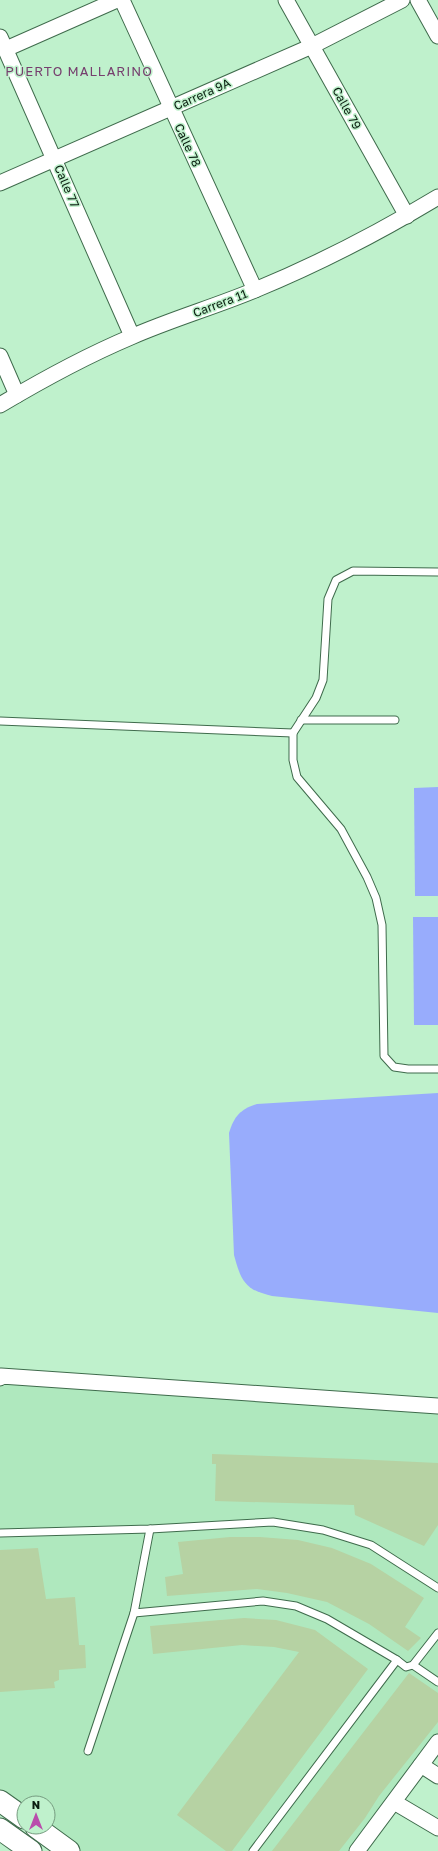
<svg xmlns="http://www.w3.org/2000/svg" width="438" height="1851" viewBox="0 0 438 1851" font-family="'Golos Text',sans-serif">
  <rect width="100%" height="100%" fill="#bff1cc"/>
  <polygon fill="#afe8be" points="0,1378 438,1406 438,1742 357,1851 69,1851 48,1827 48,1803 24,1803 24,1818 0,1801"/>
  <g fill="#98acfc">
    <polygon points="438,787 438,896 415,896 414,788"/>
    <polygon points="413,917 438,917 438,1025 414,1025"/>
    <path d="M438,1093V1313L272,1296C245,1290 241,1281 234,1255L229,1133C234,1116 241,1109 257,1104Z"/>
  </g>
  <g fill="#b6d2a3">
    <polygon points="212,1454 354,1459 438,1463 438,1525 424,1546 355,1515 354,1505 215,1501 216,1464 212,1464"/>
    <polygon points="230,1537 260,1537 298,1540 332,1548 371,1564 424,1598 405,1627 421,1638 408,1651 369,1624 327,1602 287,1593 257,1589 167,1596 165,1577 183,1574 178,1542"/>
    <polygon points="38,1548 46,1599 75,1597 79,1645 85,1645 86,1668 59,1670 59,1680 54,1682 55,1688 0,1692 0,1550"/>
    <polygon points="244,1618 276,1620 315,1630 368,1669 232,1851 226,1851 177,1815 299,1652 274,1647 242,1645 153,1654 150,1626"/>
    <polygon points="409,1673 438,1693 438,1722 379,1796 365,1818 339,1851 272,1851"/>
  </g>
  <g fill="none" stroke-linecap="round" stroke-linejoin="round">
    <defs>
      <g id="lane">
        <polyline points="438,572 353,571 336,580 328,599 323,680 316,698 293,733 293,760 297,777 341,829 367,877 376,898 382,925 384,1056 394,1067 408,1069 438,1069"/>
        <polyline points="301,720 395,720"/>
        <polyline points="0,721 293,733"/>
        <polyline points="150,1529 134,1613 263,1601 296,1606 327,1619 397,1660 406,1667 413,1665 438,1633"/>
        <polyline points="0,1533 150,1529 273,1522 323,1530 371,1545 438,1588"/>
        <polyline points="413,1665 438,1682"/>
        <polyline points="88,1751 134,1613"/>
        <polyline points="253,1851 397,1660"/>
      </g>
      <g id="street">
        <polyline points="122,0 255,290"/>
        <polyline points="286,0 407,216"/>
        <polyline points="418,0 438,36"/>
        <polyline points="0,37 132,336"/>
        <polyline points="6,49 117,0"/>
        <polyline points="0,183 312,46 402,0"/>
        <polyline points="0,356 17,395"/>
        <path d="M0,405C42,380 86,356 131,337C172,319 214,307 255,290C318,264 380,232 438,197"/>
        <polyline points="0,1378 1,1376 438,1406"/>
        <polyline points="421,1765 438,1776"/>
        <polyline points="394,1802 438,1828"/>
        <polyline points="357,1851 438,1742"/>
      </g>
      <g id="secondary">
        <polyline points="0,1801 24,1818"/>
        <polyline points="36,1827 69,1851"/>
        <polyline points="0,1829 31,1851"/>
      </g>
    </defs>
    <use href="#lane" stroke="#3f6b4c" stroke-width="9"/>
    <use href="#street" stroke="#3f6b4c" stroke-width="17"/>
    <use href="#secondary" stroke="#3f6b4c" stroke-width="23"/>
    <use href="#lane" stroke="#fff" stroke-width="7"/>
    <use href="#street" stroke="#fff" stroke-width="15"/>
    <use href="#secondary" stroke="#fff" stroke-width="21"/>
  </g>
  <g text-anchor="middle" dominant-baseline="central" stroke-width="3" stroke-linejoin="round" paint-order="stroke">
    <g font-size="12" fill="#091c0f" stroke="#bff1cc">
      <text transform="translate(202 94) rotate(-24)">Carrera 9A</text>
      <text transform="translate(347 108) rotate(61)">Calle 79</text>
      <text transform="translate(188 145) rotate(65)">Calle 78</text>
      <text transform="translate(67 186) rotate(67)">Calle 77</text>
      <text transform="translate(220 303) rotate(-21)">Carrera 11</text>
    </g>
    <g font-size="13" letter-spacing="1" fill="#763f6e" stroke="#bff1cc">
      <text x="79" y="71">PUERTO MALLARINO</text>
    </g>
  </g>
  <g transform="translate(36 1815)"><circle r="19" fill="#bff1cc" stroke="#769c80"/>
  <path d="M0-3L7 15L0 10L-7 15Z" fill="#b94dac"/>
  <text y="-6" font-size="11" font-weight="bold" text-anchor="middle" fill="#091c0f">N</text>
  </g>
</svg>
